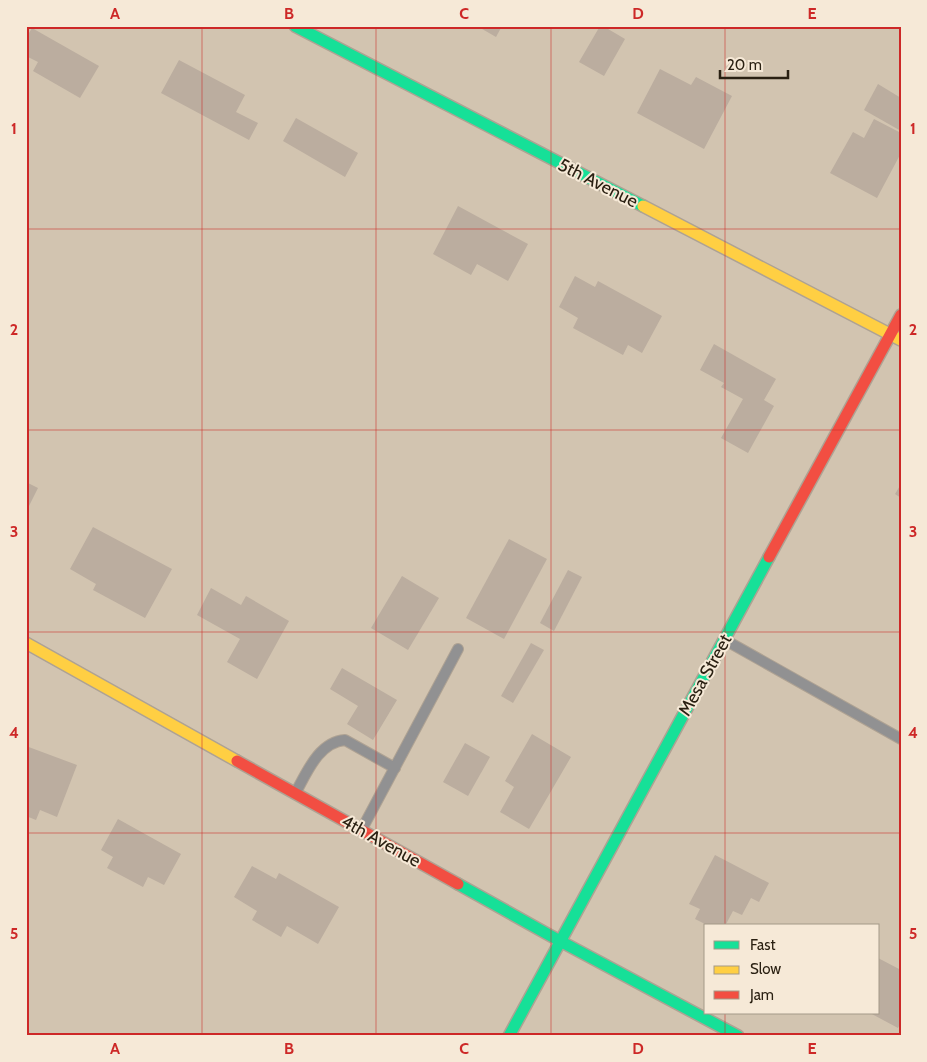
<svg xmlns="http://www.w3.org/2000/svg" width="927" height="1062" viewBox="0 0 927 1062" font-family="Cabin,sans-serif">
  <rect width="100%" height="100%" fill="#d2c4b0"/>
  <g fill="#bbad9f">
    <polygon points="477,26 502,26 496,37"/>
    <polygon points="600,26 603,26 625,39 604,76 579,62"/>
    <polygon points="32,28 99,66 80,98 33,71 38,62 26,56 26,38"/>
    <polygon points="179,60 245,95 236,112 258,123 249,140 161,93"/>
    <polygon points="660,69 691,85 696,77 732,96 704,149 637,113"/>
    <polygon points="878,84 901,98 901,131 864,110"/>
    <polygon points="296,118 358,153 345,177 283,141"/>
    <polygon points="874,119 901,133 901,153 877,198 830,173 853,132 864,138"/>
    <polygon points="458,206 528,244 508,281 477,264 471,275 433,254"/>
    <polygon points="575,276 595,287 598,281 662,316 642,353 628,345 623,355 573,328 578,318 559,307"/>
    <polygon points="714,344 776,379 764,400 774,406 748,453 721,438 743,399 721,387 724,383 700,370"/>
    <polygon points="26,482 38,488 26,512"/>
    <polygon points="901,484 901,498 895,494"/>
    <polygon points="93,527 172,569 145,618 93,590 96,584 70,569"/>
    <polygon points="509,539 547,559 504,639 466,618"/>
    <polygon points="568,570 582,577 554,631 540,623"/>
    <polygon points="402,576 439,598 408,650 371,628"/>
    <polygon points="211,588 241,605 246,596 289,621 257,679 227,662 240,639 197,615"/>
    <polygon points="531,643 544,650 513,703 501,696"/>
    <polygon points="342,668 397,700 373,740 347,724 358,706 330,689"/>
    <polygon points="532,734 571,757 529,829 500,812 514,787 505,781"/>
    <polygon points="465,743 490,757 468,796 443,782"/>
    <polygon points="26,746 77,765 57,817 40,810 36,820 26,816"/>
    <polygon points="118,819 181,854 164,885 148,877 143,887 107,868 113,857 101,850"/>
    <polygon points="715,855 769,883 759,902 751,898 742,915 733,911 725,926 709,926 695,919 700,909 689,904"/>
    <polygon points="252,866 276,879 279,873 339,907 318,944 287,926 281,937 252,920 257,911 234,897"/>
    <polygon points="878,958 901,970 901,1022 898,1028 870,1013 878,1013"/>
  </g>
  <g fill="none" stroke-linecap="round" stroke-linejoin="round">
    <defs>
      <g id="lane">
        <polyline points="725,640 901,739"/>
        <path d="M296,792C307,772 319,742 345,740L395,768"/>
        <polyline points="362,829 458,649"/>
      </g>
      <g id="fast">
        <polyline points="295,26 643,206"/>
        <polyline points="458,884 560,941 738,1036"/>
        <polyline points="509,1036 769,557"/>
      </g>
      <g id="slow">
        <polyline points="643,206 901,340"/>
        <polyline points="26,643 237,761"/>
      </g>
      <g id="jam">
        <polyline points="769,557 901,315"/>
        <polyline points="237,761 458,884"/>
      </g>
    </defs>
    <use href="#lane" stroke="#aea293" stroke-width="12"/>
    <use href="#fast" stroke="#aea293" stroke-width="14"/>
    <use href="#slow" stroke="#aea293" stroke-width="14"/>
    <use href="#jam" stroke="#aea293" stroke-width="14"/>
    <use href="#lane" stroke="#919192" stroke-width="10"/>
    <use href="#fast" stroke="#16e098" stroke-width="11"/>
    <use href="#slow" stroke="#ffcf43" stroke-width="11"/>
    <use href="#jam" stroke="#f24e42" stroke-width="11"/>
  </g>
  <path fill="none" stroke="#cd2827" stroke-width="1" stroke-opacity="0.55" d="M202,26V1036M376,26V1036M551,26V1036M725,26V926M26,229H901M26,430H901M26,632H901M26,833H901M725,1013V1036"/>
  <g text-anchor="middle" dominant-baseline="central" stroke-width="4" stroke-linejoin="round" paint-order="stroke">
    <g font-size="18" fill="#2a2012" stroke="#f6e9d7">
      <text transform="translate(598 183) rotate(27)">5th Avenue</text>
      <text transform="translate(705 675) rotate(-61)">Mesa Street</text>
      <text transform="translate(381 841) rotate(29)">4th Avenue</text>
    </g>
  </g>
  <rect width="927" height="1062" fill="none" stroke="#f6e9d7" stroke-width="55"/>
  <rect x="704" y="924" width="175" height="90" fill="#f6e9d7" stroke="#a49988"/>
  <rect x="714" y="941" width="25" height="8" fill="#16e098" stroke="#a49988"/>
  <text x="750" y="950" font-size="15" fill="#2a2012">Fast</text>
  <rect x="714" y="966" width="25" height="8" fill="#ffcf43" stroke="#a49988"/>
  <text x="750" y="974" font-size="15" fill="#2a2012">Slow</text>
  <rect x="714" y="991" width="25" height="8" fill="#f24e42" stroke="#a49988"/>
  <text x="750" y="1000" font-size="15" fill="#2a2012">Jam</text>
  <path d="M720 70v8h68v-8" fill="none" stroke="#2a2012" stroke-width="2.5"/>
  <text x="727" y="70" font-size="15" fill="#2a2012" stroke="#f6e9d7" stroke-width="4" paint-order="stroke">20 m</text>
  <rect x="28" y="28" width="872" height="1006" fill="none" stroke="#cd2827" stroke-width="2"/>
  <g font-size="16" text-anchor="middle" font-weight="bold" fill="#cd2827">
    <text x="115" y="19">A</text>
    <text x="289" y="19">B</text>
    <text x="464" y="19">C</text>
    <text x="638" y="19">D</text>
    <text x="812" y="19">E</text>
    <text x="14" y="134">1</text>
    <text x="913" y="134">1</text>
    <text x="14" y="335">2</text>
    <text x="913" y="335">2</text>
    <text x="14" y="537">3</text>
    <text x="913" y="537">3</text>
    <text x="14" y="738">4</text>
    <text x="913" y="738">4</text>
    <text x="14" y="939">5</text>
    <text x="913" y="939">5</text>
    <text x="115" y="1054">A</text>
    <text x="289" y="1054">B</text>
    <text x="464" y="1054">C</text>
    <text x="638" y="1054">D</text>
    <text x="812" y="1054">E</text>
  </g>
</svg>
